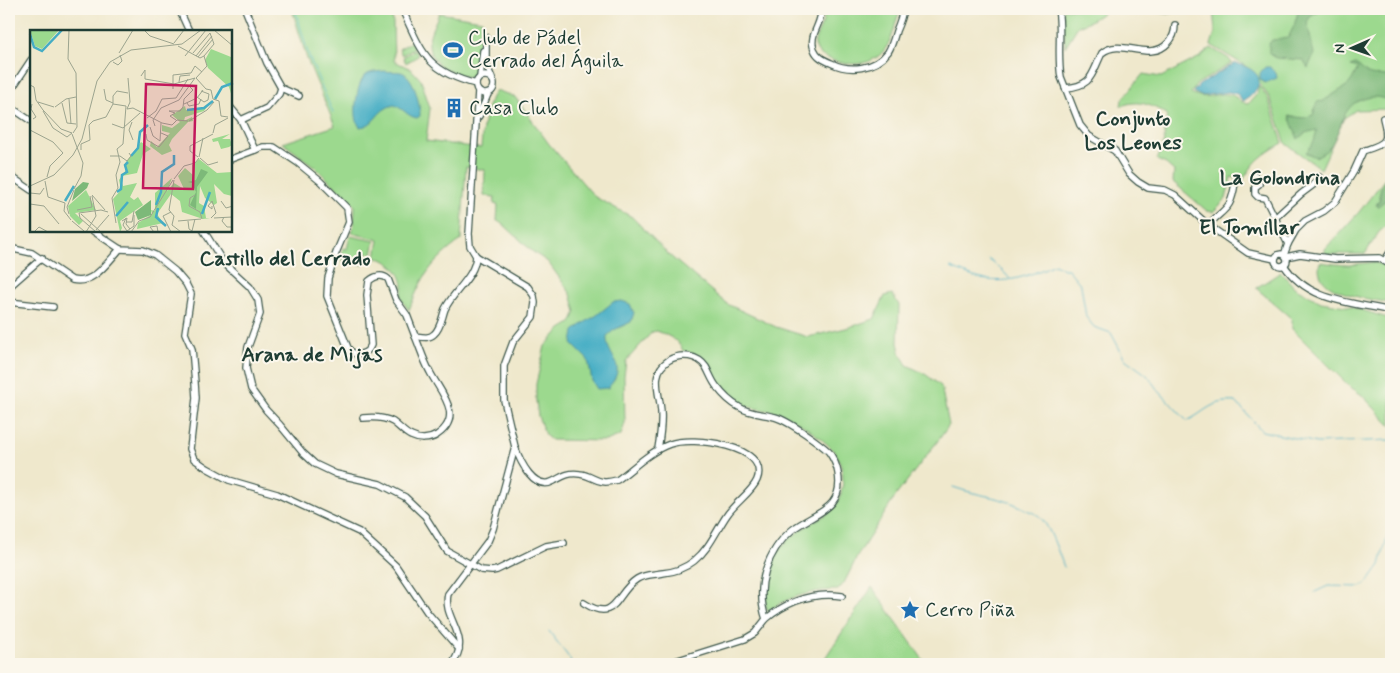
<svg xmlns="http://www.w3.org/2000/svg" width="1400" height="673" viewBox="0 0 1400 673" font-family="Mynerve,sans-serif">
  <rect width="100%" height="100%" fill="#fbf7ec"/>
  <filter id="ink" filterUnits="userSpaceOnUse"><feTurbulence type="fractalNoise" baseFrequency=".02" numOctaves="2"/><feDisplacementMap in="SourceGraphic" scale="10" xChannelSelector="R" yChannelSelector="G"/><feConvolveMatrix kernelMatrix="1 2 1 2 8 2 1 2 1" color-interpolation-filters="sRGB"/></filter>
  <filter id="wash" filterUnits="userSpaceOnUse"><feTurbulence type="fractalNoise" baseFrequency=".0096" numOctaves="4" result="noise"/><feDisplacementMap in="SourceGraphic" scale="20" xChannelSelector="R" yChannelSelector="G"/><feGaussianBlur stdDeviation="1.12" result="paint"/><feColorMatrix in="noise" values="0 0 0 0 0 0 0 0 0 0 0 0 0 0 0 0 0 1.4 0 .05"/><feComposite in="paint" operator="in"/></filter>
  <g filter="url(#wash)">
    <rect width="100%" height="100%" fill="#efe8cc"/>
    <g fill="#9cd98e" stroke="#5e8b61">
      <path d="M292,9H391L393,23L394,61L411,69L421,80L430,108L426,141L481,148C483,124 484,110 496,90L515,97L549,144L595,197L632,217L669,255L727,304L776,327L808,337L846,328L874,319L885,296L892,294L899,305L898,343L901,355L907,365L925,374L941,386L949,425L940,438L897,494L858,555L844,583L838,590C815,590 787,596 770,611L766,608C762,570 774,546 807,526C815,520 825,517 832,510C845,495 846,473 837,456C830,442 795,419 780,413C770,410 757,410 747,406C736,402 727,394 720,386C706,369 707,356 683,351C679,339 668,336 657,331L652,332L626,361L624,376L625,423L621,435L606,441L551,440L545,435L538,416L536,401V384L545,346L561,329L571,323L576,312L571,294L548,262L533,252L501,222L497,221L498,205L494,204L495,197L484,196L485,170L466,167L461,240C431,263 423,274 409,310C406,306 401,301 401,296C401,293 402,291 403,288C403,272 390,261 376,257L379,240L352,233L354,224L355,206L315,167L283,143L335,126L307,59Z"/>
      <path d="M824,9H899V13C895,24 893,37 887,46C876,66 850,67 832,60C824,57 817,55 815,45C813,35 826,26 824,9Z"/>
      <polygon points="1063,9 1109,9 1090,21 1078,26 1065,47"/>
      <polygon points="1141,9 1190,9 1168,14"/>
      <polygon points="1213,9 1391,9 1391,109 1356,110 1344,118 1321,169 1286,144 1270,98 1247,67 1211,45 1215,32"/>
      <path d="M439,13L482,20L473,78C454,75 429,66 429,44C428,34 436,22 439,13Z"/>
      <polygon points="411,42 414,48 402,55 399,49"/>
      <path d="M1211,48L1228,58L1232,63L1197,84L1191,93C1209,102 1215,91 1231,95C1238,97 1241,103 1248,104L1257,94L1259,86L1268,98L1283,143C1262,155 1256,159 1243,180L1231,177L1226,199L1213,212L1207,211L1173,182L1174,171L1166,164L1157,160L1163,146L1167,114C1150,105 1140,99 1121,106L1122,100L1143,74L1161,77L1200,57Z"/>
      <polygon points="415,50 418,56 406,63 403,57"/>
      <polygon points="1391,171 1391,222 1379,232 1365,254 1325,254 1325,249 1359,212"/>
      <polygon points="350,236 375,241 372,254 367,253 364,265 341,260 343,248 347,249"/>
      <path d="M1320,262C1329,263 1339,265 1349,265C1366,264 1376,258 1391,270V303C1371,299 1311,294 1320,262Z"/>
      <polygon points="1281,272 1294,287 1321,302 1352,307 1391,319 1391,426 1362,395 1349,386 1292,329 1292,319 1256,288"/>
      <polygon points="872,587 926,664 821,664"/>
    </g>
    <g fill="#7db979" stroke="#4e7b56">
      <polygon points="1299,9 1324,9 1310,17 1307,22 1314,54 1308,68 1303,60 1276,58 1269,53 1269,44 1272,40 1288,38 1294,26"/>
      <path d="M1355,64C1360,66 1363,71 1368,74C1376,78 1382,72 1391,79V101C1378,97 1374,95 1361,100C1339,107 1342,137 1326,151C1323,153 1319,155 1316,157L1306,153L1314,141L1317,130L1305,133L1298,139L1289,116L1304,118L1313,115L1317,102L1323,101L1348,85L1352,80L1358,68L1351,66Z"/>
      <path d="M1391,173V196L1378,206H1376L1377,203L1380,200C1378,188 1384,182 1391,173Z"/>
    </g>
    <g fill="#45adc4" stroke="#32757c">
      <path d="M1235,63C1242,65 1252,68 1257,75C1264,84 1251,98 1243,101L1237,94L1228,92L1201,96L1193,92L1199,85Z"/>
      <polygon points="1265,67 1270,67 1276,73 1277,78 1265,83 1260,79 1260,73"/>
      <path d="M384,71C389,72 396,71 401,72C414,75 420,104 420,116L417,118C408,117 403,108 394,105C376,109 376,126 360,127C352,119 356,84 365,76C370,71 378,72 384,71Z"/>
      <path d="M622,301L630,304L634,313L631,322L614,330L607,336C605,357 630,363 608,388L597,389L592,381L588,360L572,344L574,331L584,323L597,315L613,302Z"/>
    </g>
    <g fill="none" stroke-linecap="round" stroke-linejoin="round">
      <g stroke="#45adc4" stroke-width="1">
        <polyline points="295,9 309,57 333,113"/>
        <polyline points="988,259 1002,270 1010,279"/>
        <path d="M951,268C962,272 975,279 988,280C1012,283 1033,274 1055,264L1063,269H1068L1081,285L1086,317L1094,327L1111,333L1125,359L1147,375L1157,389L1187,421C1207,411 1211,400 1236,402L1262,431L1317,443L1391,440"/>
        <path d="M953,487C981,497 1004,496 1031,512C1034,513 1039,515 1041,518C1050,527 1059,554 1064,567"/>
        <polyline points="1315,592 1328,586 1361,587 1367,583 1380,565 1389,530 1391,527"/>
        <polyline points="549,631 570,659 571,664"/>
      </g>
    </g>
  </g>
  <g filter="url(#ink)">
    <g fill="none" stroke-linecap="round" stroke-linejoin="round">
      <defs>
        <g id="minor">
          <polyline points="179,9 189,31"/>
          <path d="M402,9C422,52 426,71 476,84"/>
          <path d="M821,9C823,23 808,35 814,49C817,57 824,60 831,63C849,72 875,70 888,52C892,46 894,38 896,31C899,24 902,16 903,9"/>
          <path d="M1058,9C1062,32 1057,55 1061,77L1080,125L1089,136L1115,151L1129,174L1138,182L1148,188L1165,190L1175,195L1208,225L1248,253L1275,259"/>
          <polyline points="486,37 486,64 492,78"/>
          <circle cx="485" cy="85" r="9"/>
          <polyline points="480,77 483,51"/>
          <polyline points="281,88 299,96"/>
          <path d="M1065,88C1093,86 1091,75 1102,53C1121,37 1150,63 1168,43C1173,38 1175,32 1175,25"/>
          <polyline points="9,93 31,60"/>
          <polyline points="9,106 31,121"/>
          <polyline points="231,108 241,120 255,150"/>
          <polyline points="479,116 488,94"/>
          <polyline points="241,120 267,108 279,94 281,88 267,63 245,9"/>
          <path d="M231,159L263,147H274L298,163L320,181L347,208L349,222L336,253L328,278L327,296L348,348C355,358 367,355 371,345L367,295L369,281C375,276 382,274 388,279L396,300L407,315L415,336C422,337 429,339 434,334C441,328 442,317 445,309C454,290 475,277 476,256"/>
          <polyline points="9,175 31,190"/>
          <polyline points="1255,176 1259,184 1255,187 1255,194 1258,197 1265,198 1288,244 1284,255"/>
          <polyline points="1275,218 1301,194 1313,185 1319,177"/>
          <path d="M1208,225C1226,207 1231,210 1235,183"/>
          <polyline points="93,231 120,249 143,250 155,255 175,271 186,284 191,294 185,333 192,349 195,383 196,398 190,449 194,459 207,468 229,480 277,494 359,532 396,566 427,612 459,649"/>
          <polyline points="204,231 223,262 250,287 258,300 260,314 248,347 246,368 251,389 266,410 280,425 303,453 315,464 336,474 380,484 405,497 425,516 447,551 481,570 492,571 497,570 546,546 564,543"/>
          <path d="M1288,244L1296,230L1305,221L1324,211L1335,202L1354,171L1363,151C1385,143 1390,144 1383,118"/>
          <path d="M9,248L32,253L72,280C93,285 107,263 120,249"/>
          <circle cx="1281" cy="260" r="6"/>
          <polyline points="1286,257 1300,254 1335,259 1379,258 1391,265"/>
          <polyline points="1385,260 1391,251"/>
          <path d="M1284,265C1308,302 1352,302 1391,311"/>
          <polyline points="9,287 42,258"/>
          <polyline points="9,302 53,307"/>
          <path d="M363,418C373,417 384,417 393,422C399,426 404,433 411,436C419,440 429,440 437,435C465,416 440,392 430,372C424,361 420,348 415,336"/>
          <path d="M515,447C520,461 534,492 554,481C563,476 569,472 580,474C595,476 597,486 617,480C634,468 650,451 670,444C691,436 771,445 757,480C752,492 735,503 727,515C716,531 710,548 694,561C685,568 674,572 663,573C653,575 645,574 637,579C615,593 617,624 584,603"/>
          <path d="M658,449C660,437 662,425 661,412C660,393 649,373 669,360C681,353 698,355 706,367C710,374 712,381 717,387C723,395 730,402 739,407C750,414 763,414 775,417C787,420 820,443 829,452C833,458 837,466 838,473C845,510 813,513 792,530C767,551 755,587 766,619L755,633L745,639L675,661"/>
          <path d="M766,619C788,601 813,592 842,596"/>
          <path d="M452,664C473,636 442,620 448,594L488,541L493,529L515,447L504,400V366L513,342L533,317L535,303L534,296L528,287L476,256L470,246L469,234L478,91"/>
        </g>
      </defs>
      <use href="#minor" stroke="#3e574b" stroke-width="8"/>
      <use href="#minor" stroke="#fff" stroke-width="5.5"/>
    </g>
  </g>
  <defs>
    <symbol id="stadium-bare" viewBox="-9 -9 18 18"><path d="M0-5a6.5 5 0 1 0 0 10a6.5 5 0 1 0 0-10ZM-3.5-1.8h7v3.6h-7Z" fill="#1f6fb2" stroke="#fbf7ec" stroke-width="2.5" paint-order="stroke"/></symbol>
    <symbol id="building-bare" viewBox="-9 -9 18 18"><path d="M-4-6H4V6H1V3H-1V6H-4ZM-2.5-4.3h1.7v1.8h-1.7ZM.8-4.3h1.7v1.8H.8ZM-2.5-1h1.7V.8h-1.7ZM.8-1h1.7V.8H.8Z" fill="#1f6fb2" stroke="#fbf7ec" stroke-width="2.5" paint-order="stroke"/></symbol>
    <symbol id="sight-bare" viewBox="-9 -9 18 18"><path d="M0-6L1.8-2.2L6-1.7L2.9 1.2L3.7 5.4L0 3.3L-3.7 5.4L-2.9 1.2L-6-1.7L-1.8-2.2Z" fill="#1f6fb2" stroke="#fbf7ec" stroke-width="2.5" paint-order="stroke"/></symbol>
  </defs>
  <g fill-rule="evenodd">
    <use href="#stadium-bare" x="439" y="36" width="28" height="28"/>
    <use href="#building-bare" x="440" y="94" width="28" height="28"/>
    <use href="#sight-bare" x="896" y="596" width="28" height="28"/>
  </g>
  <g text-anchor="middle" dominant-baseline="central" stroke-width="4" stroke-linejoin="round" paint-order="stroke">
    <g font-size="20" fill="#1f3d34" stroke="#fbf7ec" text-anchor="start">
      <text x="468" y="38">Club de Pádel<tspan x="468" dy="23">Cerrado del Águila</tspan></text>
      <text x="469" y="108">Casa Club</text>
      <text x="925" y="610">Cerro Piña</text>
    </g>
    <g font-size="21" font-weight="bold" fill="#1f3d34" stroke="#fbf7ec">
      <text x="1133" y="119">Conjunto<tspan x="1133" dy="24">Los Leones</tspan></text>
      <text x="1280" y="178">La Golondrina</text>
      <text x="1249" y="228">El Tomillar</text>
      <text x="285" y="259">Castillo del Cerrado</text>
      <text x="312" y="355">Arana de Mijas</text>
    </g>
  </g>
  <g transform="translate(30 30)">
    <rect width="202" height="202" fill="#efe8cc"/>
    <path d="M0,0H29L12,19L5,16ZM181,19L201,27L202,67L199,57L178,38L175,30ZM179,74L174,81L155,87L154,91L162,87L163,91L158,92L142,109L139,115L142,121L132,125L120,116L121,111L127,117L140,103L132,101V95L142,98L150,92L142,85L155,76L156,80L174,78ZM200,104L192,109H200L202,115L199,117L191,119L188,111L183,112L182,109ZM111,112L121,119L113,124L107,143L92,146L91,150L93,156L107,153L100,167L104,170L108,167L113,175L90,191L92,198L90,202L83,169L91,160L89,150L96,140L94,135ZM169,129L187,143L202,142V166L194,164L184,154L187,173L184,175L175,168L170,156L169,173L174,176L176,188H180L173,189L152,182L150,171L141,164L127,184L133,193L107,199L108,193L122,184L121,180L125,181V163L142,148L137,161L144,153L154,159L148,146L155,138L163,145L162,135ZM56,160L66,180L45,183L53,191L49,195L40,186L38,176Z" fill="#9cd98e"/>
    <path d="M171,139L178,142L167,157L166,179L160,175L166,162L162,153L158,152L166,150ZM53,152L59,153L57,158L42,171L45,159ZM121,170V185L108,190L105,182Z" fill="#7db979"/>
    <path fill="none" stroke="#45adc4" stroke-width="2.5" d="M0,4L4,17L12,21L32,0M185,69L192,57L203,53M157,80L174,78L183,71M101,126L108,118L110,102L118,95M87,162L91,159L92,145L97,142L95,135L98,132M35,171L44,156M126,175L131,162L132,142L144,134V125M128,178L126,187L136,196M172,184L180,162M86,186L98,172"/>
    <path fill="none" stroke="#9ca48f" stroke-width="1" d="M39,0L38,29L46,43L47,97L43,103M114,0L120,6L144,14M184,0L203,16M144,13L154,0M148,16L170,28L174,26M89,23L103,0M163,23L180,3L184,14L174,26L177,36L166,48M155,26L176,0M166,26L182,6M168,27L183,9M83,32L88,35L92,31L90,25M111,46L115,40V49L144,54L165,48M98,48L100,72L97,79L103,78L132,93L142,95L147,90L158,91M166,48L176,59L181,60L183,69L189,71L191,86L198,87M149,52L150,46L160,45M0,55L4,57L6,70L13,80L31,99L42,103M74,59L76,70L83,73M143,59V45L161,43L165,36L172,42M167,67L174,72L178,70L179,64L171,61M39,69L41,94M8,72L24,77M32,73L37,93L46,94M157,73L159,76L169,74L171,69M2,74L1,79L6,87L3,89M83,74V66L87,61L98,63M154,74L167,68L173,60M25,77L36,69L46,67M13,81L23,98L37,107L42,103M117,88L126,81L132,69L146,68L158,49M146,90L140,86L145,83L139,81H150L153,77L154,69L163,60L159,56M159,91L177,80L184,72M102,92L99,100L103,110M82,94L93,98L110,83M125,96L123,90L131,78L149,70L165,48M120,97L123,106L130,111L131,93M0,100L23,112L33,123L20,136L17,147M183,103L185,95L198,88M42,104L53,133L51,146L44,159M116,104L117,110L129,117L138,106L131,103M51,120V114L60,110L59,95L63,91L76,87L83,74L96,76L93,114L87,119L90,132L86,145L88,158L82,168L86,193M80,126H90L97,131L101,126L99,123M168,127L160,121V116L183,104M169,127L173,108M170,128L178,135L188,132M144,149L154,136L165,133L169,128M144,150L139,180L144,186L142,195L151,202M15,151L18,167L35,173L34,181L41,190M0,156L24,145L43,125L52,109L67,51L80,32L101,20L152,14L171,0M0,163L10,164L14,158M62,165L75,180M165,165L160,168L159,176L170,182L172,189M191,171L196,178L203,176M0,174L14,176L29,194M47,180L62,177L60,166M39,184L37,177L44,160M51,184L71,202M194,187L192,191L197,197H203M96,188L93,195L97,201L104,196V185M181,188L186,183L182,171L178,176L182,179V176M184,188L202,187M42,191L54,201M92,191L97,188L96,194L100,199M148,191L171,189M158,191L159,199L162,201L165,189M96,192H102L104,181M66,200L79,185M4,202L9,197L18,202M56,202L66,186L62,166M66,202L50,188L49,183L71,180L78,182M101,202L109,191L120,187L143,150M124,202L120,197L127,196L128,202M141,202L133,186L141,182"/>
    <path fill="#c2185b" fill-opacity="0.15" stroke="#c2185b" stroke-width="2.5" d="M116,54L166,56L163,159L113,158Z"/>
    <rect width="202" height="202" fill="none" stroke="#1f3d34" stroke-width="2.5"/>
  </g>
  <rect width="1400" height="673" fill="none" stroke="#fbf7ec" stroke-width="30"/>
  <g transform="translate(1352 48) rotate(268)" stroke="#fbf7ec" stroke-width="4" paint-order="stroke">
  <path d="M0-4L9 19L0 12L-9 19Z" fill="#1f3d34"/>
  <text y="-8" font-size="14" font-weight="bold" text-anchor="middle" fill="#1f3d34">N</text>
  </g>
</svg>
